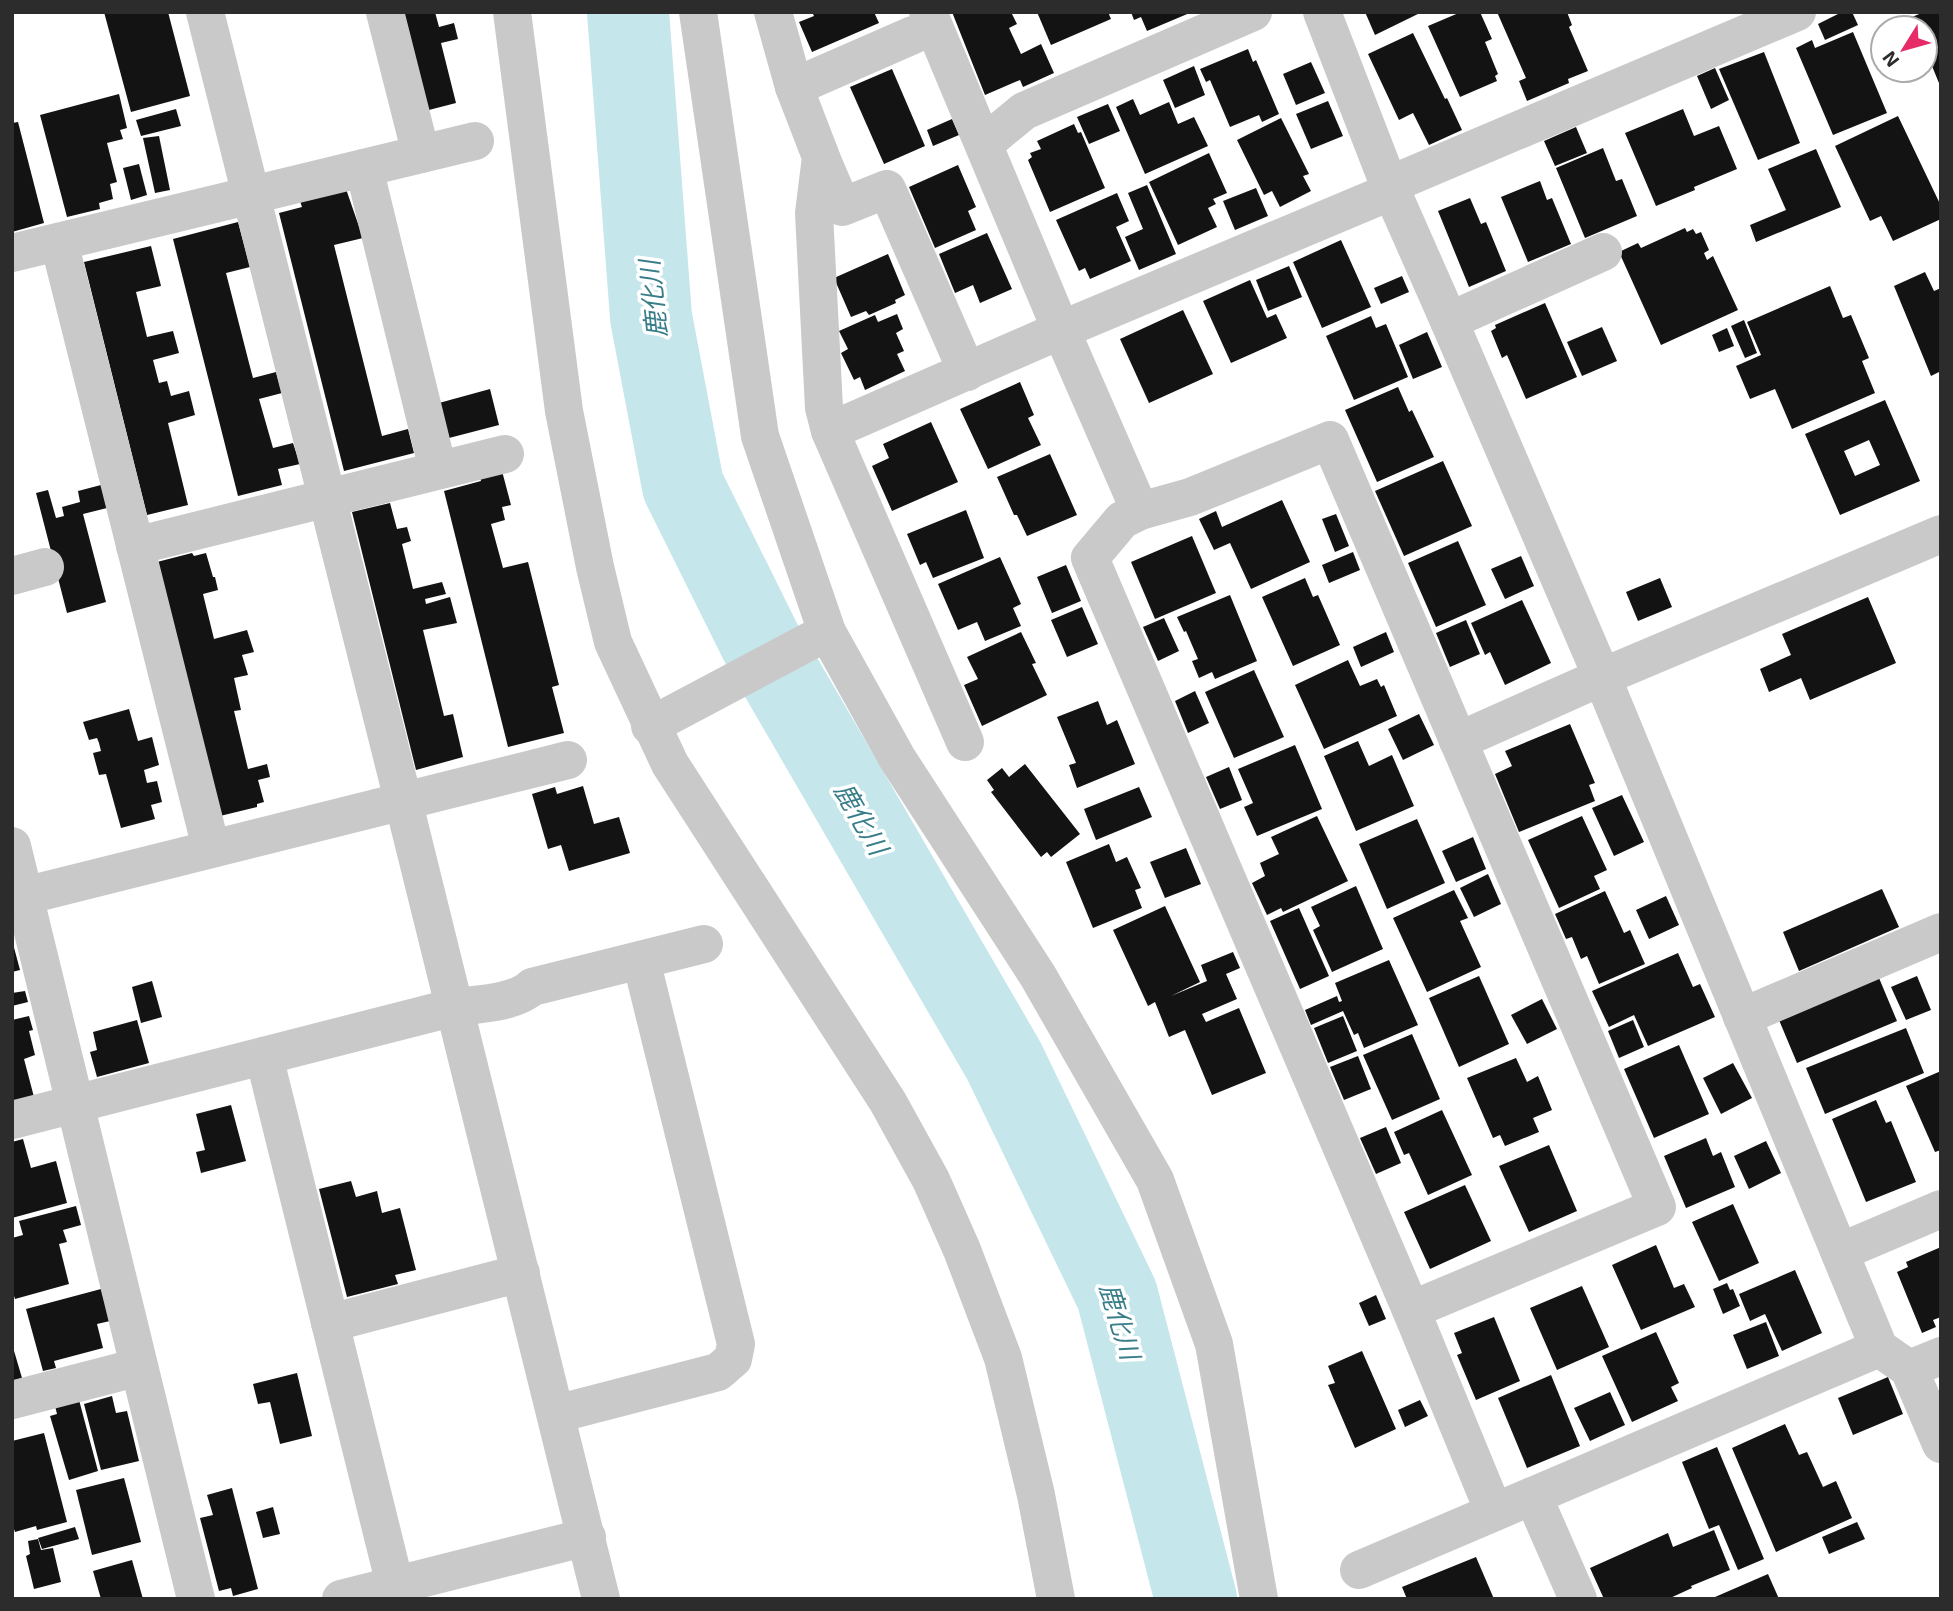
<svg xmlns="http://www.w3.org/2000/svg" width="1953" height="1611" viewBox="0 0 1953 1611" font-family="'Exo 2','Noto Sans JP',sans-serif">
  <rect width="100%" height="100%" fill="#fff"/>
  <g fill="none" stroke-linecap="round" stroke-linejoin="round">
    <polyline stroke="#c5e6eb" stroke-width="82" points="628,12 651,317 683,486 760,641 1004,1061 1117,1295 1196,1599"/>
  </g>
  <g fill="#131313" fill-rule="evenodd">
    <polygon points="104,12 168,12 190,96 131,112"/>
    <polygon points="400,12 435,12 439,27 454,23 458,39 441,43 456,103 425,111"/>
    <polygon points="812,12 874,12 879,23 812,52 799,22 814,16"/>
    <polygon points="952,12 1011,12 1017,24 1009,28 1021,54 1041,44 1054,73 1023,87 1020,80 985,95"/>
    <polygon points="1037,12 1108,12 1111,19 1051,45"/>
    <polygon points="1131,12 1192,12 1147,31 1141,17 1134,20"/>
    <polygon points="1365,12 1422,12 1375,35"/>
    <polygon points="1461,12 1480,12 1492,39 1485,42 1498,74 1495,76 1497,81 1460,97 1428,26"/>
    <polygon points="1497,12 1567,12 1572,25 1569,27 1588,71 1568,79 1569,83 1527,101 1519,81 1526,78"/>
    <polygon points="1842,12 1852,12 1858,25 1825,40 1818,24"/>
    <polygon points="1924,12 1941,12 1941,88 1925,49 1925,28 1916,28 1912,17"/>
    <polygon points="1853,32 1887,113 1833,135 1796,48 1812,40 1815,48"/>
    <polygon points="1413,33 1445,99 1447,98 1462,130 1429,145 1413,113 1399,120 1368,54"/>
    <polygon points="1248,49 1253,62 1256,60 1279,114 1262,122 1259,115 1230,127 1210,80 1206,82 1200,69"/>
    <polygon points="1764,52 1800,143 1758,160 1719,69"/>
    <polygon points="1311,62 1325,93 1296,105 1283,74"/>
    <polygon points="1194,66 1205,95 1175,108 1163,80"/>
    <polygon points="1715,68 1729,100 1711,109 1697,76"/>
    <polygon points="892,69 925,146 884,164 850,87"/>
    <polygon points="119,94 127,128 120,130 123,139 107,143 117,182 110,184 113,199 99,203 100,209 67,217 40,115"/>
    <polygon points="1133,99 1140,115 1169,102 1178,124 1194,117 1208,146 1145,174 1116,107"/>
    <polygon points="1328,101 1343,136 1311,149 1296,114"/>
    <polygon points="1108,104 1120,131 1089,144 1077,117"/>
    <polygon points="176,109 181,126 141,136 136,120"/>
    <polygon points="1683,109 1694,136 1719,126 1737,169 1694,187 1695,190 1656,206 1625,133"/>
    <polygon points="1898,116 1941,206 1941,219 1893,241 1881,216 1870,221 1835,146"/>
    <polygon points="1281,118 1309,174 1303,176 1311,191 1280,207 1272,191 1264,195 1237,140"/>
    <polygon points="952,119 959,135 933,146 927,130"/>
    <polygon points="18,122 44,223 12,232 12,123"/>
    <polygon points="1074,124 1078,133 1081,132 1105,188 1050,212 1028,160 1032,157 1030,153 1041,149 1037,141"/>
    <polygon points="1576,127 1587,153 1555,166 1544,141"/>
    <polygon points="159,136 170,190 155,193 143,138"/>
    <polygon points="1603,148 1616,181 1622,179 1637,216 1585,238 1556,168"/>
    <polygon points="1816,149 1841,207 1756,242 1750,225 1786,210 1768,169"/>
    <polygon points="1209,153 1227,193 1213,199 1216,204 1208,208 1217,227 1178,245 1149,182"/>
    <polygon points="139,164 147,195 131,200 123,168"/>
    <polygon points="958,165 976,207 968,211 976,230 935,248 909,187"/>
    <polygon points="1540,181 1547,200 1552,198 1571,244 1528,262 1501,197"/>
    <polygon points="1147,185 1176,254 1139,270 1125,237 1143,229 1128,193"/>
    <polygon points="1256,188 1268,216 1235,230 1223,201"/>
    <polygon points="346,189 363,238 334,245 382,436 408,429 414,453 344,471 279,213 302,207 300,201"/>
    <polygon points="1117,193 1129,221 1116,227 1131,261 1090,279 1085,268 1079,271 1056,220"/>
    <polygon points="1470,198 1481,224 1486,222 1506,271 1469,287 1438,211"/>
    <polygon points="238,222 250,267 226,273 249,363 253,378 276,372 282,393 259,399 273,448 293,443 300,464 278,469 282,485 238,496 173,239"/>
    <polygon points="1685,228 1687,232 1693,229 1696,234 1701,232 1709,250 1704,253 1707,260 1713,256 1738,310 1661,345 1619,252 1638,243 1641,248"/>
    <polygon points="987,233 1012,289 980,303 973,285 955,293 939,254"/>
    <polygon points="1341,240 1371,307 1322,328 1293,262"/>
    <polygon points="151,246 161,286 136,292 147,337 173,331 179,353 153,360 159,383 167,381 171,396 189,391 195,415 168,423 188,505 147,515 84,262"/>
    <polygon points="888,254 905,295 895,300 896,303 869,315 866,311 851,317 834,278"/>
    <polygon points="1289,266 1302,297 1268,311 1256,280"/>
    <polygon points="1925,272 1934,291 1941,288 1941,371 1931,376 1894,286"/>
    <polygon points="1402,276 1409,292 1381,304 1374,288"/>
    <polygon points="1250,280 1267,318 1276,314 1287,338 1231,363 1203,301"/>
    <polygon points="1830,286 1843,318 1851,315 1869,358 1862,361 1875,393 1792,429 1775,389 1750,399 1736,366 1761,355 1747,322"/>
    <polygon points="1545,303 1577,377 1526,399 1507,355 1502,358 1491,331 1496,328 1495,325"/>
    <polygon points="1183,310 1213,374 1149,403 1120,339"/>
    <polygon points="897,314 903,329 896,333 904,351 897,354 905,371 865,390 860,377 854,380 841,353 848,349 839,331 875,315 878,322"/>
    <polygon points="1371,316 1376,328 1386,324 1408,377 1354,400 1326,336"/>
    <polygon points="1744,320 1757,353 1745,358 1731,326"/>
    <polygon points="1602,327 1617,361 1582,376 1567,342"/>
    <polygon points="1727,328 1734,346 1719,352 1712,335"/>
    <polygon points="1427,332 1442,367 1413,379 1399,345"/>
    <polygon points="1020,382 1034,415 1028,418 1041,445 988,469 960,409"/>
    <polygon points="1398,387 1409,412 1412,410 1434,457 1377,482 1345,410"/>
    <polygon points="490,389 499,425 449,438 439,403"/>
    <path d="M1885,400L1920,481L1840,515L1805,434ZM1869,440L1880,465L1855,476L1844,451Z"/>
    <polygon points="931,422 958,482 892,511 872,466 889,458 883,444"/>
    <polygon points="1050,454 1077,515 1027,536 1017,515 1014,515 997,477"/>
    <polygon points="1443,461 1472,526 1404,556 1375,491"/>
    <polygon points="502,471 511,505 502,507 505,520 491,524 503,568 528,562 559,685 552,687 564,733 508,747 444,491 481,481 480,476"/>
    <polygon points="101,485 107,508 83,514 106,602 67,613 36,493 48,490 56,518 64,516 62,507 80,502 78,491"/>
    <polygon points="1282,500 1310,562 1251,589 1230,543 1214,550 1199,519 1216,511 1222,527"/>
    <polygon points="390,503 397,529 407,527 411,541 402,544 413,589 442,582 446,594 425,599 426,604 450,597 457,623 423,630 444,716 453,714 463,757 416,770 352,512"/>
    <polygon points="966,510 984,558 933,578 926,562 920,565 907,534"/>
    <polygon points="1336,514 1349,546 1335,552 1322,519"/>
    <polygon points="1192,536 1216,593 1155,619 1131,562"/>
    <polygon points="1458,541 1486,605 1436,627 1408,563"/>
    <polygon points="1353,552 1360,570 1329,583 1322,565"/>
    <polygon points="192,553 194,556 206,553 213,577 215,577 218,590 203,594 214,639 247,630 254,652 242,655 248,675 234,678 241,710 234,711 248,769 267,764 270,777 258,780 264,802 257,804 257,807 220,816 157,562"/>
    <polygon points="1521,556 1534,586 1505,599 1491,569"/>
    <polygon points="1000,557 1021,604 1013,608 1021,626 985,641 977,622 958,630 938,584"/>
    <polygon points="1066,565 1081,601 1052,613 1037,577"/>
    <polygon points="1305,578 1313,597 1318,595 1340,645 1293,666 1262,597"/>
    <polygon points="1660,578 1672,607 1638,621 1626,592"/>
    <polygon points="1230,595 1257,661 1215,679 1212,672 1199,678 1192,661 1198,659 1186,631 1184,632 1177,617"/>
    <polygon points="1868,597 1896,663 1810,700 1801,678 1769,692 1760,669 1791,655 1782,634"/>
    <polygon points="1522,600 1551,663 1505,685 1490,652 1485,655 1471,623"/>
    <polygon points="1082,607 1098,644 1067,657 1051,620"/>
    <polygon points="1164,618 1179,651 1158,661 1143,627"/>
    <polygon points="1466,620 1480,654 1450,667 1436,633"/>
    <polygon points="1021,632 1036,663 1032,664 1047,695 982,726 964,685 978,679 967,657"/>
    <polygon points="1386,632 1394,652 1361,667 1353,647"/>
    <polygon points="1348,660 1360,686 1377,679 1381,687 1384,685 1397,716 1324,749 1295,685"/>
    <polygon points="1254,670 1284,737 1234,758 1205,692"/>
    <polygon points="1195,691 1209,723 1188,733 1175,701"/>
    <polygon points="1098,701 1107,725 1117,720 1135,764 1077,788 1069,765 1076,763 1057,717"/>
    <polygon points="129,709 138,741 152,737 159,765 144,770 147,783 157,781 162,802 151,805 155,819 121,828 106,774 99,775 93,753 101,751 99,743 97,738 89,740 83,722"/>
    <polygon points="1419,714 1434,745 1403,760 1388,729"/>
    <polygon points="1570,724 1595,783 1589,785 1595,801 1519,832 1495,774 1512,766 1505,751"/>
    <polygon points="1358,741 1369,766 1392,755 1414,806 1356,831 1324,756"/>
    <polygon points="1295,745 1322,809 1257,836 1244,807 1253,803 1238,769"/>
    <polygon points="1025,764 1080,834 1051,857 1047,852 1041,857 991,792 994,790 987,780 1002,768 1009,777"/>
    <polygon points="1229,767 1242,800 1220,809 1206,777"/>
    <polygon points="583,786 594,824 619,817 630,853 569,871 561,845 548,849 532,794 555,787 557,794"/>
    <polygon points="1139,787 1152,817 1096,840 1084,809"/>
    <polygon points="1622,795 1644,842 1614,856 1592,808"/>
    <polygon points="1317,816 1348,881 1283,912 1281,908 1267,915 1252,883 1265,876 1260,863 1279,854 1271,837"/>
    <polygon points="1582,816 1607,870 1594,876 1600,889 1559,908 1528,840"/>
    <polygon points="1417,819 1445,883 1387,909 1359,844"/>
    <polygon points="1473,837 1486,869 1456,882 1442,851"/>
    <polygon points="1109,844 1116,862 1127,857 1141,888 1135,890 1142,908 1093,928 1066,862"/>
    <polygon points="1186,848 1201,884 1165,898 1150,862"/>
    <polygon points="1488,874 1501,904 1474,917 1460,888"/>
    <polygon points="1356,886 1383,949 1332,972 1313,930 1320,926 1311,907"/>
    <polygon points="1882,889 1899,927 1799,971 1783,932"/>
    <polygon points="1454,890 1468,918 1460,921 1481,967 1427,992 1393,918"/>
    <polygon points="1605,891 1624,933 1630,930 1645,964 1599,984 1587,956 1581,959 1572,937 1566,939 1555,914"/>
    <polygon points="1666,896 1679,925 1649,939 1636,910"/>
    <polygon points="1165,906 1200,982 1171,996 1207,981 1201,965 1233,952 1240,968 1226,974 1237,999 1202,1014 1206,1022 1239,1008 1266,1073 1212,1095 1185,1030 1169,1037 1155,1002 1148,1006 1113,930"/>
    <polygon points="1299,908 1329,976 1300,989 1270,921"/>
    <polygon points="12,940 20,970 12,972"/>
    <polygon points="1678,953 1693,987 1700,984 1715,1017 1648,1046 1634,1015 1609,1027 1592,991"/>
    <polygon points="1389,960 1418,1025 1364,1048 1358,1033 1354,1035 1343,1011 1311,1025 1305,1010 1337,996 1339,1002 1342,1001 1335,983"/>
    <polygon points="1479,976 1509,1044 1459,1067 1429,998"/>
    <polygon points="1917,976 1931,1010 1906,1020 1891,987"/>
    <polygon points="1879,978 1897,1021 1797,1063 1779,1020"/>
    <polygon points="152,981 162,1017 141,1023 132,987"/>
    <polygon points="25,991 28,1002 12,1006 12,993"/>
    <polygon points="1542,999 1557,1029 1527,1044 1511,1015"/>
    <polygon points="29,1016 33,1030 29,1031 35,1055 24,1059 34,1097 12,1103 12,1020"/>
    <polygon points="1343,1016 1357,1051 1328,1063 1314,1028"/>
    <polygon points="137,1020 149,1063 97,1077 90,1052 97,1050 93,1032"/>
    <polygon points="1633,1020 1644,1047 1619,1058 1608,1031"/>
    <polygon points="1906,1028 1924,1073 1825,1114 1806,1068"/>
    <polygon points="1412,1034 1440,1099 1392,1120 1363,1055"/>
    <polygon points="1679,1045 1709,1114 1654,1138 1624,1069"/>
    <polygon points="1358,1056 1371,1089 1344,1100 1330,1067"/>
    <polygon points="1516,1058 1527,1082 1538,1076 1552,1110 1533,1118 1539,1132 1505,1146 1500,1135 1493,1138 1467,1078"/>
    <polygon points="1733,1063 1752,1098 1721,1114 1703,1078"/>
    <polygon points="1941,1071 1941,1150 1935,1152 1906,1086"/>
    <polygon points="1876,1100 1886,1123 1891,1121 1916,1182 1866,1202 1832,1119"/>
    <polygon points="231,1105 246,1161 201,1173 196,1152 205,1150 196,1114"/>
    <polygon points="1442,1110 1472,1175 1428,1195 1409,1153 1404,1155 1394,1132"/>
    <polygon points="1386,1127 1401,1163 1376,1174 1360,1138"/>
    <polygon points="1706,1138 1713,1156 1721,1152 1735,1187 1686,1208 1664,1156"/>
    <polygon points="23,1139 31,1168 56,1161 67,1203 12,1218 12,1142"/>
    <polygon points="1766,1141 1781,1173 1749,1189 1734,1156"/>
    <polygon points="1549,1145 1577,1211 1529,1232 1499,1166"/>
    <polygon points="351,1181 356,1197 377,1191 382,1213 400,1208 416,1270 395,1275 398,1284 347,1297 319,1189"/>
    <polygon points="1465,1185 1491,1241 1430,1269 1404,1212"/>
    <polygon points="1733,1204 1759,1263 1719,1281 1692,1222"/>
    <polygon points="76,1206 81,1225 63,1230 67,1242 59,1244 69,1284 15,1299 12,1290 12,1238 23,1235 19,1221"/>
    <polygon points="1656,1245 1674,1288 1684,1284 1695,1307 1641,1330 1612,1265"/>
    <polygon points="1941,1247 1941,1317 1933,1320 1936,1327 1922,1333 1897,1272 1908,1267 1906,1262"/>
    <polygon points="1795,1270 1822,1333 1782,1351 1765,1314 1750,1321 1739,1294"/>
    <polygon points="1727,1283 1730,1290 1733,1289 1740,1306 1723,1314 1713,1289"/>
    <polygon points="1582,1286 1609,1347 1557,1370 1530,1308"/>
    <polygon points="101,1289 110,1321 97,1324 103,1348 54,1361 56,1368 43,1371 26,1309"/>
    <polygon points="1376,1295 1386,1319 1369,1326 1359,1303"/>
    <polygon points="1494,1317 1520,1381 1476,1400 1457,1355 1462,1353 1454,1333"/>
    <polygon points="1766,1322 1779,1356 1747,1369 1733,1335"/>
    <polygon points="1656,1332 1679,1383 1671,1387 1678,1401 1632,1422 1602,1356"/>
    <polygon points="12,1344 22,1378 12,1381"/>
    <polygon points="1362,1351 1396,1429 1355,1448 1328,1385 1335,1383 1328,1366"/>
    <polygon points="297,1373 312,1436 280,1444 270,1402 258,1404 253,1384"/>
    <polygon points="1551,1375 1580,1446 1527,1468 1498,1398"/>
    <polygon points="1888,1377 1903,1414 1853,1435 1838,1398"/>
    <polygon points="1610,1392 1625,1425 1590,1441 1574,1408"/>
    <polygon points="112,1396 116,1413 127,1411 139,1461 101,1470 84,1404"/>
    <polygon points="79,1400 98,1471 69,1480 50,1416 57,1414 55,1406"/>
    <polygon points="1420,1400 1428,1416 1405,1427 1398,1410"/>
    <polygon points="1785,1424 1799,1455 1807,1452 1823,1487 1836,1481 1852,1518 1776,1552 1732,1448"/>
    <polygon points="44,1433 67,1522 37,1530 36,1526 15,1532 12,1523 12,1441"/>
    <polygon points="1717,1447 1764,1559 1738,1570 1719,1525 1709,1529 1682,1462"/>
    <polygon points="124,1478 141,1542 92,1555 76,1490"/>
    <polygon points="232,1488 258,1589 233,1596 231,1588 219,1591 200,1518 213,1515 207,1495"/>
    <polygon points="273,1507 280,1534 263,1538 256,1512"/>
    <polygon points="1857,1522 1865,1539 1829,1554 1822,1537"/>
    <polygon points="75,1527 79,1539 42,1549 38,1538"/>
    <polygon points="1714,1530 1730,1570 1691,1586 1692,1588 1668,1599 1604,1599 1590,1568 1668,1533 1673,1547"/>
    <polygon points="38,1539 41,1550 53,1548 61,1582 34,1589 26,1556 30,1554 28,1541"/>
    <polygon points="1476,1557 1494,1599 1407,1599 1402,1587"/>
    <polygon points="132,1560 143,1599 101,1599 93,1571"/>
    <polygon points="1768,1574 1779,1599 1716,1599 1715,1597"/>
  </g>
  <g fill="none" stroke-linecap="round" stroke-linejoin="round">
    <g stroke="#c9c9c9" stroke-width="38">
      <polyline points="205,12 403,800 601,1599"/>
      <polyline points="385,12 421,154"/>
      <polyline points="512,12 564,411 595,567 613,642 670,764 888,1102 931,1180 962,1250 1003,1358 1036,1495 1056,1599"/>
      <polyline points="698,12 760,436 827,632 897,758 1038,976 1155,1180 1214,1344 1259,1599"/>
      <polyline points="773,12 794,87 821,157 814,213 824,408 830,431 965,742"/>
      <polyline points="928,12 1061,330 1140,511 1122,520 1090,558 1411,1310 1494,1512"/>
      <polyline points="1322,12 1389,185 1449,321 1602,677 1879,1348 1909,1369 1941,1444"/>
      <polyline points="794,87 913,35"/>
      <polyline points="984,144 1024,111 1253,12"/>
      <polyline points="822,160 842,207 887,189 967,372"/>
      <polyline points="364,168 438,470"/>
      <polyline points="1389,185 1797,12"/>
      <polyline points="59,242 211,848"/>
      <polyline points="12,253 475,141"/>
      <polyline points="1449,321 1603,252"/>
      <polyline points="830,431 1061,330 1392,191"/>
      <polyline points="1140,511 1190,497 1330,440 1657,1207 1411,1310"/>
      <polyline points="135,546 505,454"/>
      <polyline points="12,576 45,567"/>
      <polyline points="650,726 827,632"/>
      <polyline points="1458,741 1602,677 1941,534"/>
      <polyline points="12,846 196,1599"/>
      <polyline points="12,899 568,760"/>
      <polyline points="1742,1017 1941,932"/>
      <polyline points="264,1056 395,1585"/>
      <path d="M12,1120L455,1007C478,1004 515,1003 532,987L704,944"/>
      <polyline points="1840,1252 1941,1209"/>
      <polyline points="330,1323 521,1273"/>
      <polyline points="1909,1369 1941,1356"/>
      <polyline points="12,1400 139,1367"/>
      <polyline points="556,1414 718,1372 733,1359 736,1344 641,960"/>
      <polyline points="1533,1496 1578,1599"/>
      <polyline points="1359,1570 1879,1348"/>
      <polyline points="341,1599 587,1537"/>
    </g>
  </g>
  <g text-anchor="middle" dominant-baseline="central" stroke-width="7" stroke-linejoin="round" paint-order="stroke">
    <g font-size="26" font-style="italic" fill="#387e89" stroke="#fff">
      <text transform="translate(652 299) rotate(-96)">鹿化川</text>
      <text transform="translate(862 818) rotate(60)">鹿化川</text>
      <text transform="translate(1121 1321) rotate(73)">鹿化川</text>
    </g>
  </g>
  <rect width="1953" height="1611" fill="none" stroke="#2c2c2c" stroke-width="28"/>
  <g transform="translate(1904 49) rotate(233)"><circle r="33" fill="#ffffff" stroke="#ababab" stroke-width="2"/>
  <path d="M0-5L12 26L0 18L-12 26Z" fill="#e72b68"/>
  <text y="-10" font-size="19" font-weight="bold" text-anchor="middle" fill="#2c2c2c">N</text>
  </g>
</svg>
